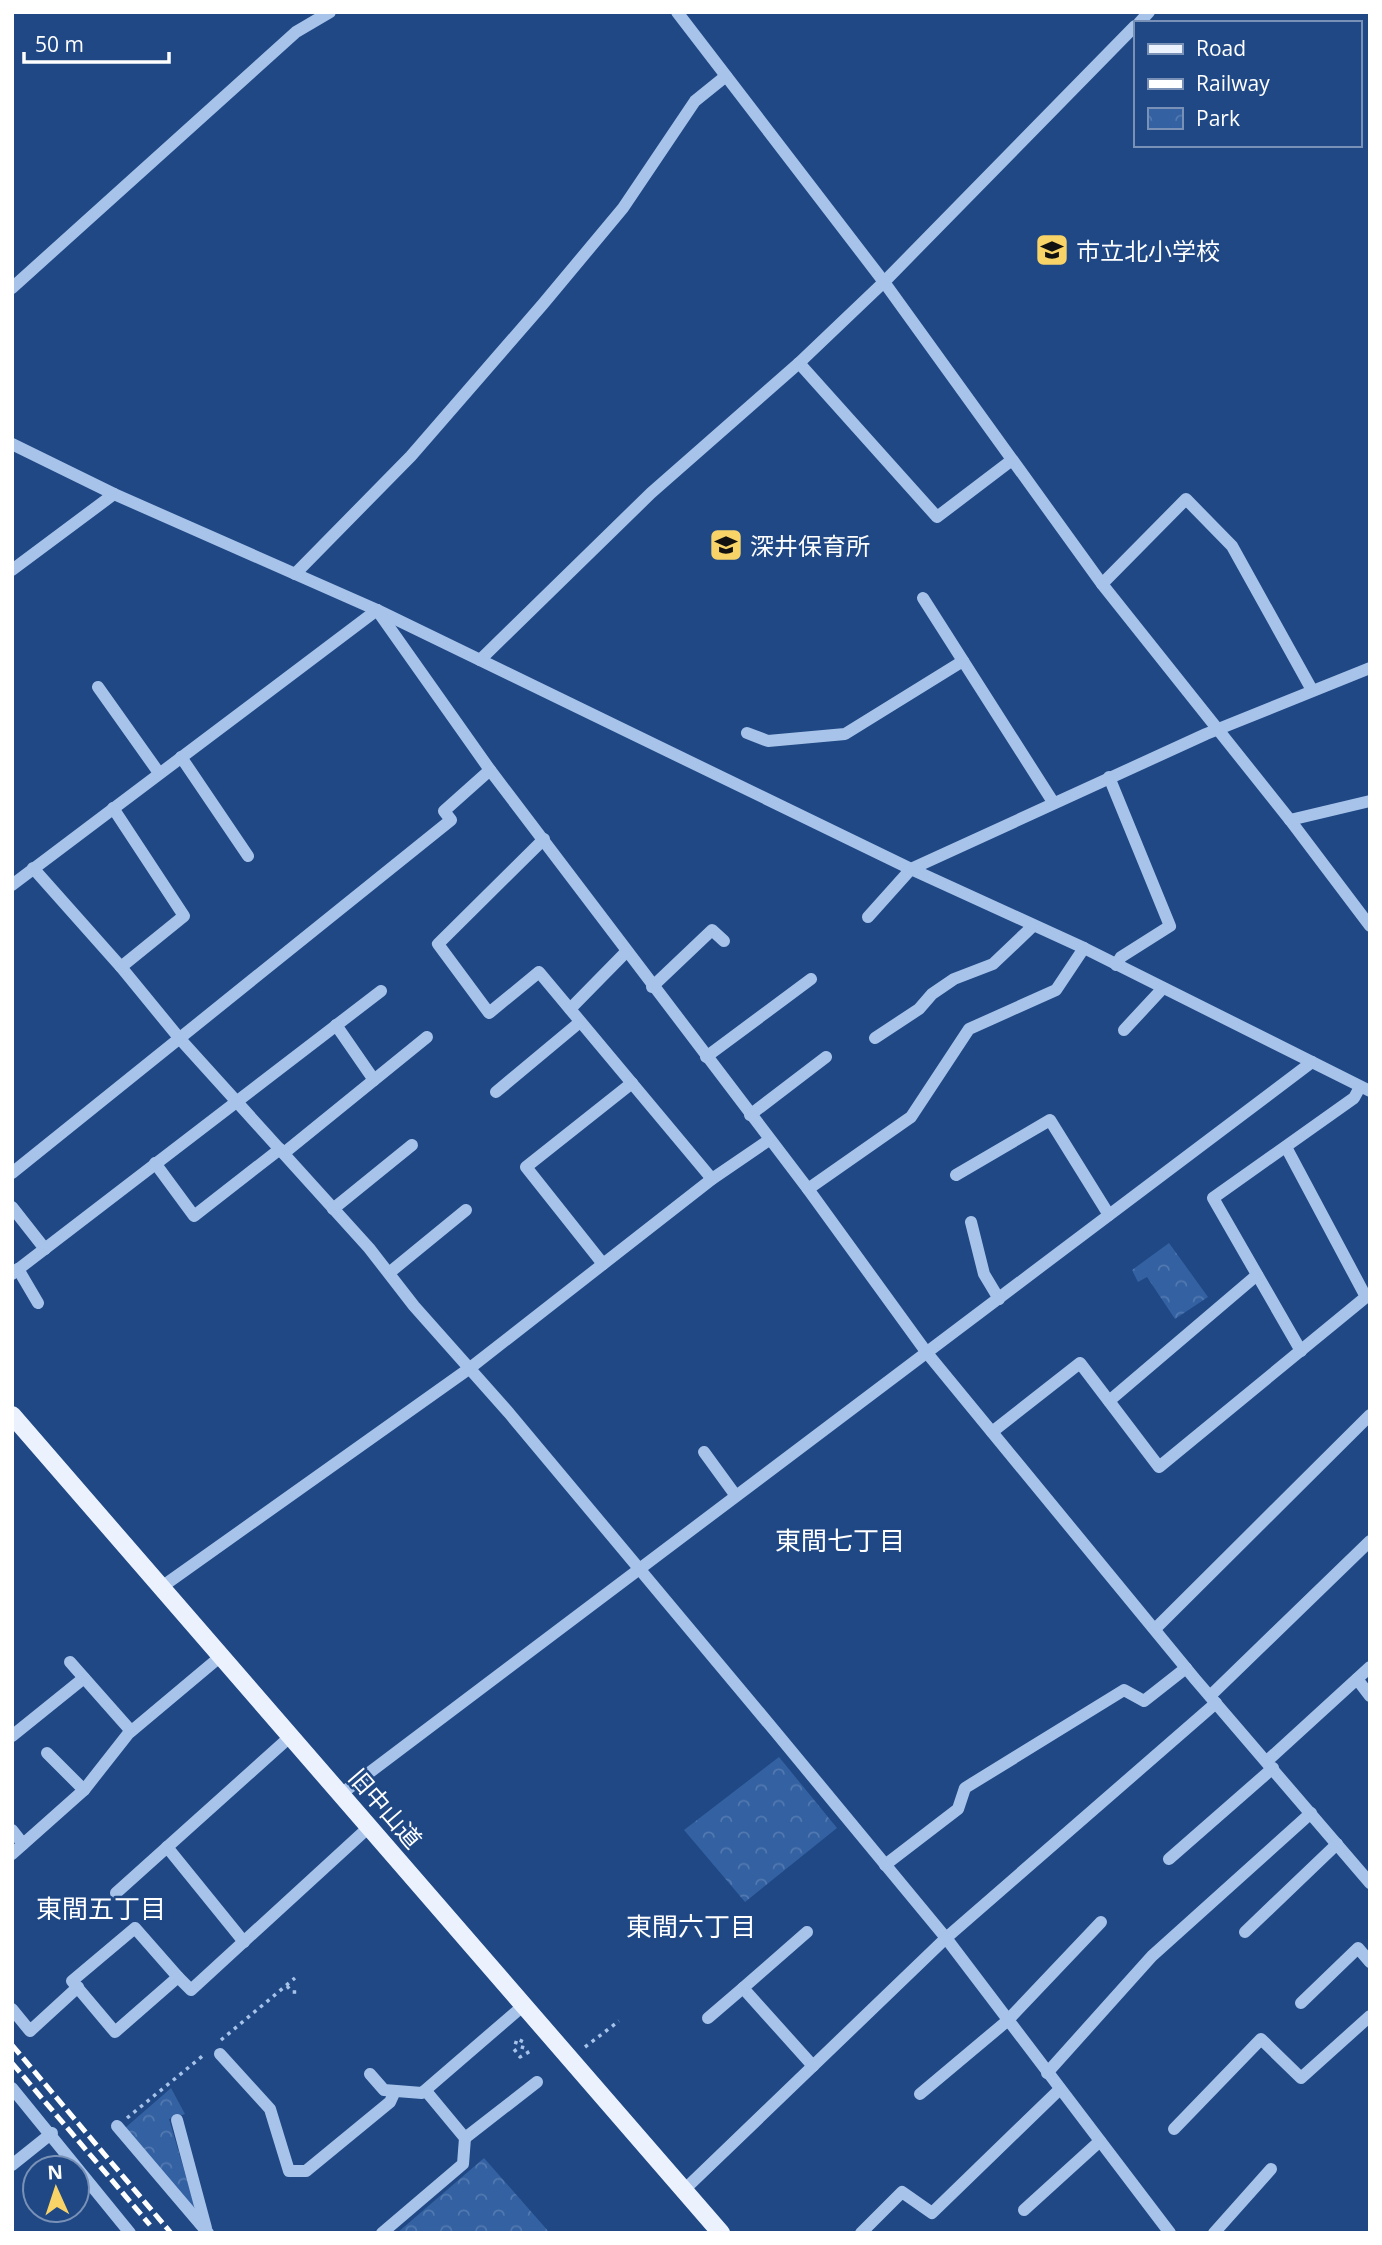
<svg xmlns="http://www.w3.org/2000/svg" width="1382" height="2245" viewBox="0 0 1382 2245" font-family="'Open Sans','Noto Sans JP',sans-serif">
  <defs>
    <pattern id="park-crowns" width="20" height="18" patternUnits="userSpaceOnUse" patternTransform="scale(1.75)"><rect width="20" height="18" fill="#3361a2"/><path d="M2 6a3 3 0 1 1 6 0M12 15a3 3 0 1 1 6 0" fill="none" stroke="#5279b0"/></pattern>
  </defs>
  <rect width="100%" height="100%" fill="#1f4885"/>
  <g fill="url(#park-crowns)">
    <polygon points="1169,1243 1208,1297 1175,1319 1147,1277 1138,1282 1132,1270"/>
    <polygon points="779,1757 837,1828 745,1902 684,1830"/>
    <polygon points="171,2088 185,2114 169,2119 195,2207 193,2210 125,2128"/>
    <polygon points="484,2158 549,2232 397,2233"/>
  </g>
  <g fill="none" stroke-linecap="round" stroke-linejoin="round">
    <g stroke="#a7c3ea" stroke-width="3.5" stroke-dasharray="3.5 5" stroke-linecap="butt">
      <polyline points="287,1986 292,1992 300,1992"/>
      <polyline points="221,2040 295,1978"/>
      <polyline points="585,2047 619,2021"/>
      <polyline points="522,2049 524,2042 517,2039 514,2049 520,2057 532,2050"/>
      <polyline points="127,2118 205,2054"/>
    </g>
    <g stroke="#a7c3ea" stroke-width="12">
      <polyline points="677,12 884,282 1102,584 1290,820 1370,926"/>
      <polyline points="1139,23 1149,12"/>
      <polyline points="12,288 296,32 330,12"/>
      <polyline points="799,363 937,517 1012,460"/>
      <polyline points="12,444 114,494 377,610 911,869 1084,948 1370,1091"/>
      <polyline points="12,570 114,494"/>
      <polyline points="295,574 411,456 543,304 623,208 695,101 726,76"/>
      <polyline points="1102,584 1186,499 1232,546 1312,690"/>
      <polyline points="923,598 1053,802"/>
      <polyline points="377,610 490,770 808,1189 927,1353 1195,1679 1370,1883"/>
      <polyline points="480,660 651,493 799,363 884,282 1135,26"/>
      <polyline points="98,687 159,773"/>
      <polyline points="747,733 768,741 845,734 963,661"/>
      <polyline points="181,757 248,856"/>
      <polyline points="1109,777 1170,926 1121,957 1116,965"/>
      <polyline points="113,808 184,916 121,967"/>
      <polyline points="1290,820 1370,801"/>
      <polyline points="544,839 438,944 489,1013 539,972 712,1179"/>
      <polyline points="33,868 121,967 180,1039 369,1248 414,1306 509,1413 774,1730 946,1938 1170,2233"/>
      <polyline points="12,885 377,610"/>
      <polyline points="868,917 911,869 1206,734 1370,668"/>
      <polyline points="652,987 712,930 724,941"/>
      <polyline points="570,1009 626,952"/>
      <polyline points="336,1025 374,1080"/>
      <polyline points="1124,1030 1163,988"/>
      <polyline points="875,1038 919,1009 932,994 954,979 993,964 1033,926"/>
      <polyline points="706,1057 811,979"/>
      <polyline points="496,1092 580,1022"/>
      <polyline points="750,1115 826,1057"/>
      <polyline points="284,1153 427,1037"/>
      <polyline points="155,1163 194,1216 280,1149"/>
      <polyline points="12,1173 451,820 444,811 490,770"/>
      <polyline points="956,1175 1050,1120 1109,1215"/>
      <polyline points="808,1189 911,1117 969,1029 1056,990 1084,948"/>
      <polyline points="12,1207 45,1249"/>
      <polyline points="333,1209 412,1145"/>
      <polyline points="971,1222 984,1274 999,1299"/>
      <polyline points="603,1264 526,1167 632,1083"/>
      <polyline points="18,1269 38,1303"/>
      <polyline points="389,1273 466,1210"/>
      <polyline points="12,1274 381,991"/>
      <polyline points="1301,1351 1213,1198 1354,1098 1360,1087"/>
      <polyline points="1109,1401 1257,1275"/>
      <polyline points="992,1432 1080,1363 1159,1467 1366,1297 1286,1147"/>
      <polyline points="704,1452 736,1496"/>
      <polyline points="163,1586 470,1368 712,1179 769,1140"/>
      <polyline points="1155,1629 1370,1415"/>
      <polyline points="70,1662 131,1731"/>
      <polyline points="1357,1679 1370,1696"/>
      <polyline points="1210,1696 1370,1541"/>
      <polyline points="12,1736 84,1678"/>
      <polyline points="47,1753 84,1790"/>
      <polyline points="1267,1761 1370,1667"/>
      <polyline points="341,1794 1312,1062"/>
      <polyline points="12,1830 23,1844"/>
      <polyline points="167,1847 244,1942"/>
      <polyline points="12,1854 84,1790 128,1734 221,1656"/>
      <polyline points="1169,1859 1273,1768"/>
      <polyline points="885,1865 958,1809 965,1788 1124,1690 1144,1701 1186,1668"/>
      <polyline points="116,1893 292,1735"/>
      <polygon points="135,1928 178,1977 115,2032 72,1981"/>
      <polyline points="807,1932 743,1988 813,2066"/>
      <polyline points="1245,1932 1337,1844"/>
      <polyline points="178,1977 191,1990 369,1827"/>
      <polyline points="1301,2003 1358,1948 1370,1962"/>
      <polyline points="12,2009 30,2031 78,1987"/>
      <polyline points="708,2018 743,1988"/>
      <polyline points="220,2054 270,2109 289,2171 306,2171 390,2102 395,2091"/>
      <polyline points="1047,2073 1152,1956 1311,1813"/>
      <polyline points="370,2074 384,2090 422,2093 524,2005"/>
      <polyline points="12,2088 130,2233"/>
      <polyline points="920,2094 1007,2021 1101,1922"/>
      <polyline points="177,2120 206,2228"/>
      <polyline points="117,2126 208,2233"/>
      <polyline points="1174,2129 1261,2039 1301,2078 1370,2016"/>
      <polyline points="465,2138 537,2082"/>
      <polyline points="12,2165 52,2133"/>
      <polyline points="684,2190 946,1938 1216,1703"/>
      <polyline points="1024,2210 1100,2141"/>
      <polyline points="382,2233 463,2164 465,2138 426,2091"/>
      <polyline points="861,2233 902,2192 932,2213 1060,2089"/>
      <polyline points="1214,2233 1271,2169"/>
    </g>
    <polyline stroke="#ebf2fe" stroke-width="18" points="12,1415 721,2233"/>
    <g stroke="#fff" stroke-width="5" stroke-dasharray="12 5" stroke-linecap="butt">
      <polyline points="12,2045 171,2233"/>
      <polyline points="12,2063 150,2225"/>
    </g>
  </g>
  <defs>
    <symbol id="school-square" viewBox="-11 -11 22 22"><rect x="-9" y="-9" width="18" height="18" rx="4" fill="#f8d367" stroke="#1f4885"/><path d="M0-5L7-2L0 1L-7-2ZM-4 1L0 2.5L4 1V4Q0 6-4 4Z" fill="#111"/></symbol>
  </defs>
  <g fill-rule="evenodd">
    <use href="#school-square" x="1033" y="231" width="38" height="38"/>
    <use href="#school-square" x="707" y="526" width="38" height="38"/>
  </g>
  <g text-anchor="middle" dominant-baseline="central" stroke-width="5" stroke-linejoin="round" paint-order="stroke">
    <g font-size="24" fill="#fff" stroke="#1f4885" text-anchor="start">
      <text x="1076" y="250">市立北小学校</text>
      <text x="750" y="545">深井保育所</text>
    </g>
    <g font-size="24" fill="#fff" stroke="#1f4885">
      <text transform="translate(386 1808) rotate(49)">旧中山道</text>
    </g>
    <g font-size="26" fill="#fff" stroke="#1f4885">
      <text x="840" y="1540">東間七丁目</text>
      <text x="101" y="1908">東間五丁目</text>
      <text x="691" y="1926">東間六丁目</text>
    </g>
  </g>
  <rect width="1382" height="2245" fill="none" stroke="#ffffff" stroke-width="28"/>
  <rect x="1134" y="21" width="228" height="126" fill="#1f4885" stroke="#7991b6" stroke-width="2"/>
  <rect x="1148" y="44" width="35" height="10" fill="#ebf2fe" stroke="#7991b6" stroke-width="2"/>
  <text x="1196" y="56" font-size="21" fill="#ffffff">Road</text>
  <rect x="1148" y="79" width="35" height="10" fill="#ffffff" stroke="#7991b6" stroke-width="2"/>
  <text x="1196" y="91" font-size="21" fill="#ffffff">Railway</text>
  <rect x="1148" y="108" width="35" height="21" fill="url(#park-crowns)" stroke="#7991b6" stroke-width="2"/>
  <text x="1196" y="126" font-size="21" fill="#ffffff">Park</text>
  <g transform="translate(56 2189) rotate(357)"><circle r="33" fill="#1f4885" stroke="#7991b6" stroke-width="2"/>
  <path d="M0-5L12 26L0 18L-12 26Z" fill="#f8d367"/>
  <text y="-10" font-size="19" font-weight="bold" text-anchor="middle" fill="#ffffff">N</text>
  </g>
  <path d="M24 52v10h145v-10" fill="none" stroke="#ffffff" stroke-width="3.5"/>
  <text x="35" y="52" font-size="21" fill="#ffffff" stroke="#1f4885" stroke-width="5" paint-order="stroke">50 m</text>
</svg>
